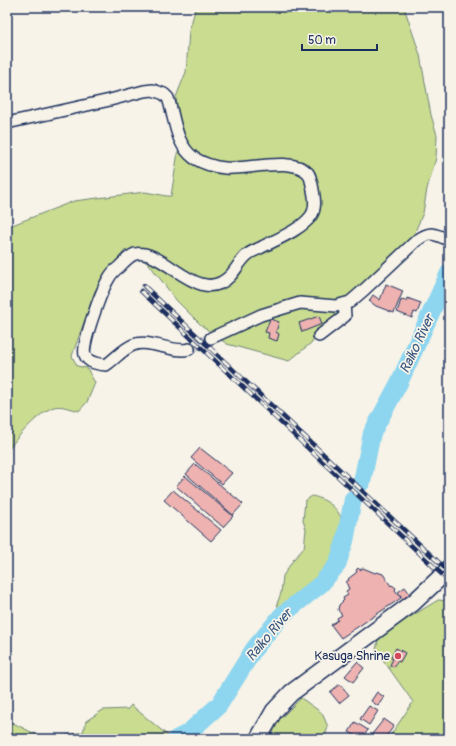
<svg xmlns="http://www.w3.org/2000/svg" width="456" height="746" viewBox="0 0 456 746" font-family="Pangolin,sans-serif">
  <rect width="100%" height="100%" fill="#f7f3e8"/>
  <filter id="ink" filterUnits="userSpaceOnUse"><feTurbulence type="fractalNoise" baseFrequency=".025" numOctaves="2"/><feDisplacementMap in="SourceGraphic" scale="8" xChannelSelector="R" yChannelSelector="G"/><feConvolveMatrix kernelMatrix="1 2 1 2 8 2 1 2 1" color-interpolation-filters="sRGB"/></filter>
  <g filter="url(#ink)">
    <g fill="#c9dc90" stroke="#728677">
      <path d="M196,7H404L420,55L431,115L437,135L436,158L427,189L423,213L414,234L397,254L327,330L289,361L227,344L201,325L176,300L149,264L125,250L95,291L72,356L77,366L87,368L95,383L87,402L79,411C72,409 61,405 54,407C39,412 15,439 7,452V227L74,201L145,192L167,196H171L181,133L176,97L186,72L189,31Z"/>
      <path d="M312,496C326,499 341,509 343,525C344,529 341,533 340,537C337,549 334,560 326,570C314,585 296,596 282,608L279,609L277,604L281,593L283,576L293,560L304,548L306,529L303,521L305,501Z"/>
      <polygon points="438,600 449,601 449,739 388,739 413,702 376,650 379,636"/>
      <polygon points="301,698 322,713 328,727 324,739 270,739 278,721"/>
      <polygon points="131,705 172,739 47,739 83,732 86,721 103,710 128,709"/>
      <polygon points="7,720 45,739 7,739"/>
    </g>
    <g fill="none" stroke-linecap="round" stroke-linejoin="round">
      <g stroke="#8ed5ef" stroke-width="18">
        <polyline points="362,482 372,433 399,383 449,273"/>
        <polyline points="176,739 188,733 219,705 254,649 282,615 321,584 337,565 345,541 353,499"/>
      </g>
    </g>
    <g fill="#eeb2b0" stroke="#1b2f5e">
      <polygon points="386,284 403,291 394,313 376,306 369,301 373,295 380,300"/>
      <polygon points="407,298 421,303 417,313 414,312 412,318 397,312 401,300 406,301"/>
      <polygon points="319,316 322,324 302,332 299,323"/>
      <polygon points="270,319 279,322 276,332 279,334 277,341 268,338 269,333 265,332"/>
      <polygon points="200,448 232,473 222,484 191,458"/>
      <polygon points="195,464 243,504 233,515 186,474"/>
      <polygon points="185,476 233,516 223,527 176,486"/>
      <polygon points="173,490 221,530 211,541 164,500"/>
      <polygon points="358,568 360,570 363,568 375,573 377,572 383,574 391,586 392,585 396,588 395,590 401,598 341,638 331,625 338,620 337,618 342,615 338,610 339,605 344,600 343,598 348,595 346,591 349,589 346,582 349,580 348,579 357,572 356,570"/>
      <polygon points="405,587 410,594 403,599 398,592"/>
      <polygon points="396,648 405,653 400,662 397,661 394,667 390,665 393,659 391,658"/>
      <polygon points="357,662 364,668 353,682 345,676"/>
      <polygon points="340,684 349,695 339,703 330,692"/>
      <polygon points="377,692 384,697 378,706 371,701"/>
      <polygon points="369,706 378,711 369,725 360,719"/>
      <polygon points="384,719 394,726 384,739 371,739 369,738"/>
      <polygon points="355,722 368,730 361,739 349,732"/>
    </g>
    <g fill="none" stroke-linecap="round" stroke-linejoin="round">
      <polyline stroke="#cbcccc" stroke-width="11" stroke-dasharray="11 5.5" stroke-linecap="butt" points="189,349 211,338"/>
      <defs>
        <g id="street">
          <path d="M7,123L110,100L144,91L153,90L164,94L168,98C175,118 175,144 194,158C204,164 214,167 225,168C247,170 292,156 308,173C311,177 312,185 313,190C315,199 316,209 311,216C301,230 275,240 260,248C256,250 250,252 247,255C240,261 236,270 230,276C199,308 165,248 135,254C129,256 123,263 119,267C115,270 111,274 109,278C102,289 81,345 85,355C88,363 98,364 106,365C115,359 123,349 133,345C149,338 174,354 189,349"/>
          <polyline points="319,336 345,316 344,304"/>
          <path d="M211,338L261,315L300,303L336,306L350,302L365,289L416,241C431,230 433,234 449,240"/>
        </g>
        <polyline id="secondary" points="258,739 274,711 291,693 413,603 445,573 449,568"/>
      </defs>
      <use href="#street" stroke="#1b2f5e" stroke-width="14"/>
      <use href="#secondary" stroke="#1b2f5e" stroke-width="19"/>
      <use href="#street" stroke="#f7f3e8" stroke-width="11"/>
      <use href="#secondary" stroke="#f7f3e8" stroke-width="16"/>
      <defs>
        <g id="rail">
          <polyline points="144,286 449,572"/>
          <polyline points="141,291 449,581"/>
        </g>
      </defs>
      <use href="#rail" stroke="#1b2f5e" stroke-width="4.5"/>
      <use href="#rail" stroke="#f7f3e8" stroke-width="3" stroke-dasharray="9" stroke-linecap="butt"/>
    </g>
  </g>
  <circle fill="#d1495b" stroke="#f7f3e8" stroke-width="1.5" cx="398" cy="656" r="4"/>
  <g text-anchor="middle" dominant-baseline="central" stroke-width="3.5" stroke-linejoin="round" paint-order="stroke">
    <g font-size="13" fill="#1b2f5e" stroke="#f7f3e8" text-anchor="end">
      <text x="390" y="656">Kasuga Shrine</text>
    </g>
    <g font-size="14" font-style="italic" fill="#385882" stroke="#f7f3e8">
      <text transform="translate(417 344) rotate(-65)">Raiko River</text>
      <text transform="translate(269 635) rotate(-50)">Raiko River</text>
    </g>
  </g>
  <rect width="456" height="746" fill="none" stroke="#f7f3e8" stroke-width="24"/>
  <rect x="12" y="12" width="432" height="722" fill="none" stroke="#1b2f5e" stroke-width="1.5" filter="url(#ink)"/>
  <path d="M302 44v6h75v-6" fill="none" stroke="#1b2f5e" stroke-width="2"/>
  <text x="308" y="44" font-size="12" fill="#1b2f5e" stroke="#f7f3e8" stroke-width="3" paint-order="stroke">50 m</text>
</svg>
